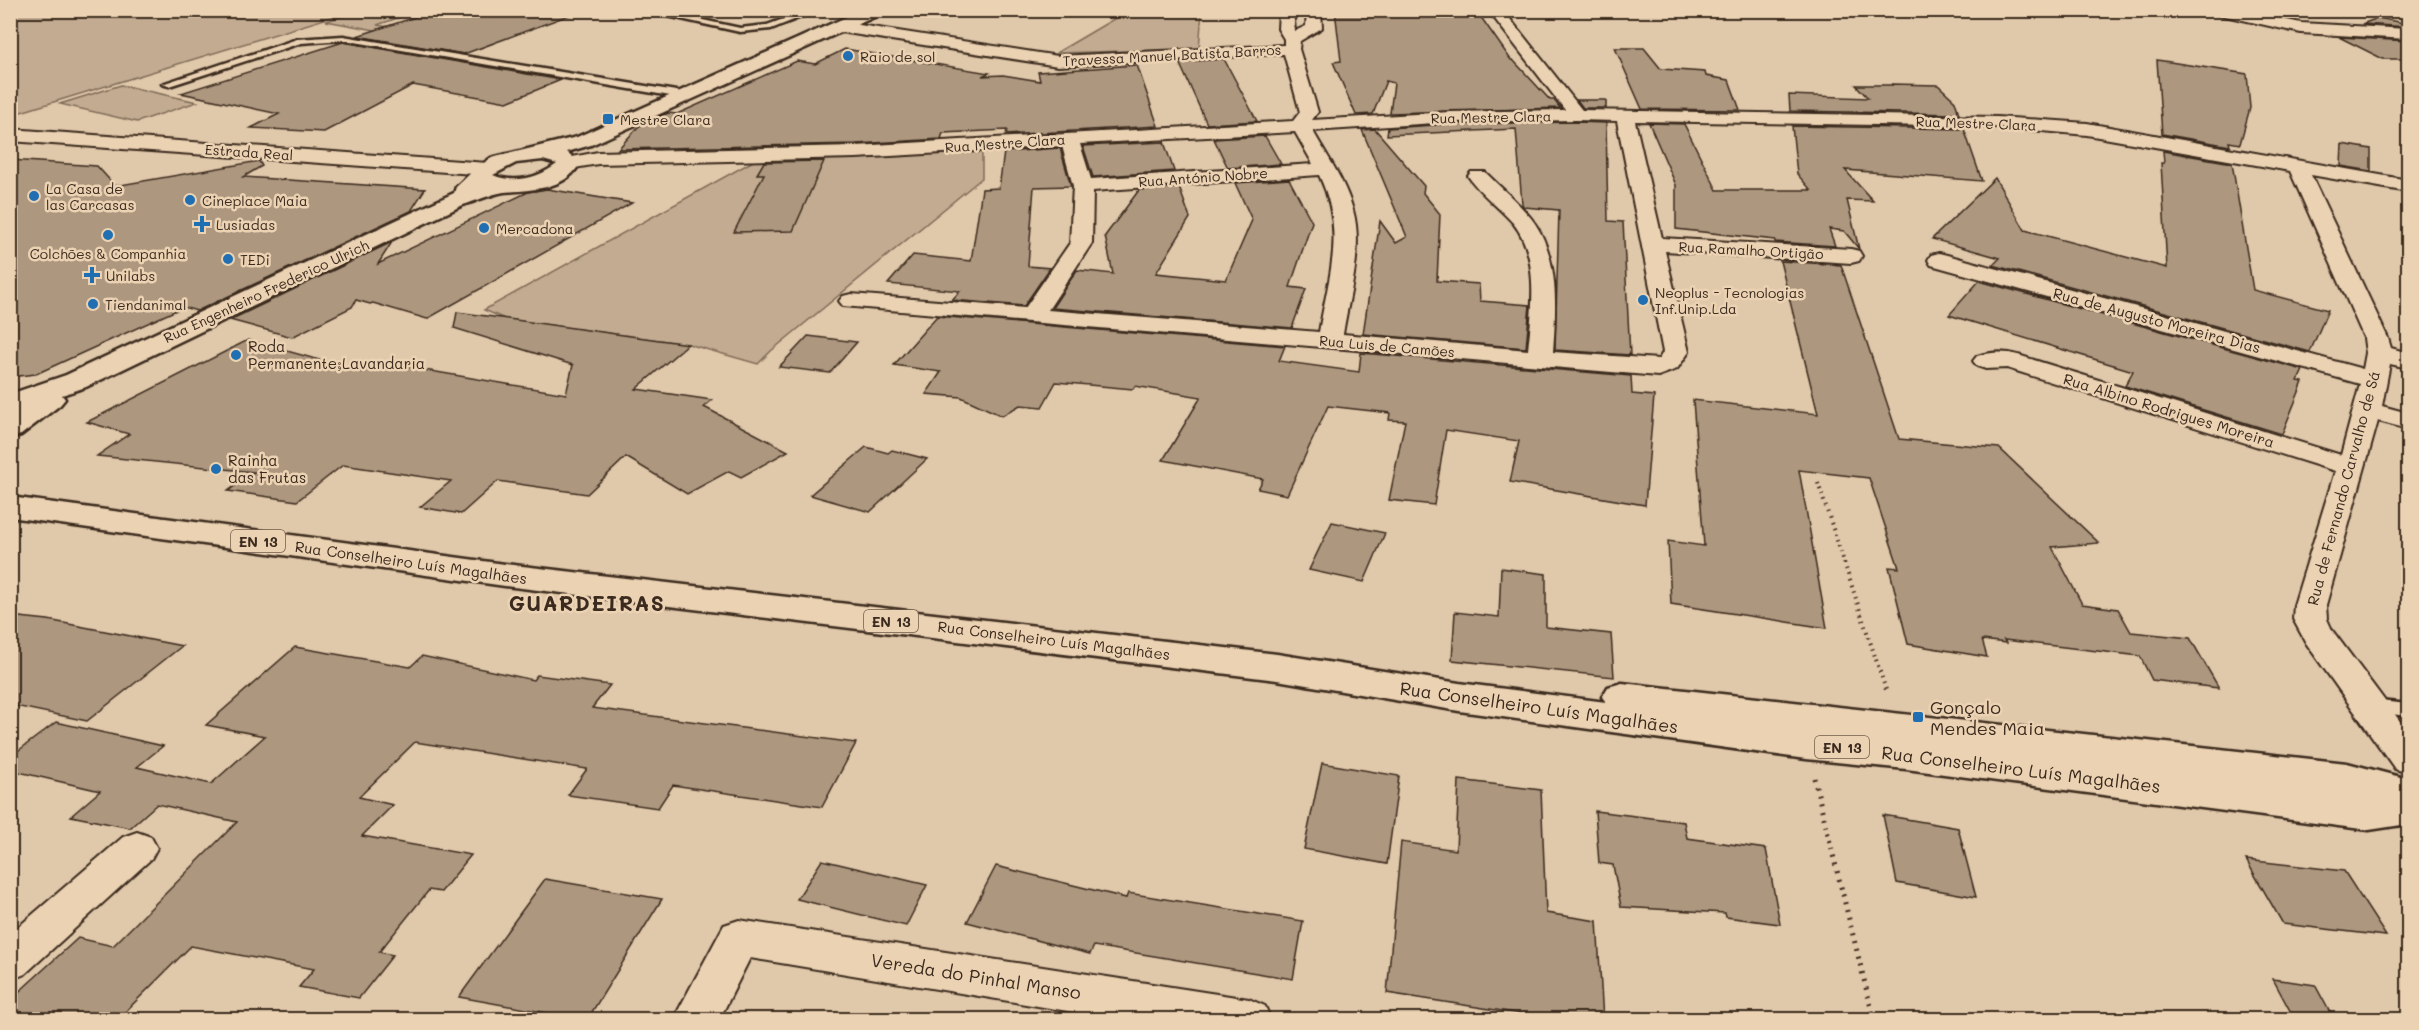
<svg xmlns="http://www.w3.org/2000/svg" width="2419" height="1030" viewBox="0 0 2419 1030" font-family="Mali,sans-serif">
  <rect width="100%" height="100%" fill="#e0c8aa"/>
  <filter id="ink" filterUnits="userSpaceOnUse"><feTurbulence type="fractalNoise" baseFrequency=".0167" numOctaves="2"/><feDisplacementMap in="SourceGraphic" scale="12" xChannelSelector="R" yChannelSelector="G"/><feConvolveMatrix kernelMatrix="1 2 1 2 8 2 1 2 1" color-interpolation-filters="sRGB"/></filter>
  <g filter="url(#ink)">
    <g fill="#c2ab90" stroke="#7e6a57" stroke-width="1.5">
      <polygon points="11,10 351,10 351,11 21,112 11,111"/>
      <polygon points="1129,10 1202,11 1199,49 1056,53"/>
      <polygon points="361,11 419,11 377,25 491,44 478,49 326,21"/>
      <polygon points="121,85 197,102 137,122 60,104"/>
      <polygon points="982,152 982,178 771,351 758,364 688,344 505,319 484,310 757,159"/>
    </g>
    <g fill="#ad977f" stroke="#3b2a1e" stroke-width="1.5">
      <polygon points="437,10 572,10 572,14 464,54 357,36"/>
      <polygon points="1335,10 1476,10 1511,60 1513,60 1550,100 1554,100 1560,108 1390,113 1394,83 1386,81 1373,114 1356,115 1333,62 1341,61"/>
      <polygon points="2378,18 2409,24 2409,27 2362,24"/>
      <polygon points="2339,37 2409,41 2409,59 2383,59"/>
      <polygon points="343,42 447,60 561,80 507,102 413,85 324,132 251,128 279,114 181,93"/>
      <polygon points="1615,48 1644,48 1661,69 1705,72 1706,76 1729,80 1740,110 1642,109"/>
      <polygon points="845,49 989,73 982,76 1003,75 1040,81 1038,72 1137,65 1158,126 1006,135 1007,130 943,133 941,139 856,144 618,149 639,126 668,113 677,114 797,61 815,64"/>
      <polygon points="1224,59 1257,121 1207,124 1179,62"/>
      <polygon points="2157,60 2247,74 2250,108 2240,144 2229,142 2230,146 2162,134"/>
      <polygon points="1891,84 1938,85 1955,101 1959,114 1790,111 1789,95 1868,98 1856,85 1893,85"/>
      <polygon points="1577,100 1606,100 1606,108 1583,108"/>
      <polygon points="1576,122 1606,123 1608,221 1623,222 1630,355 1555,350 1559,210 1524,207 1522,204 1516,129 1387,135 1388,128 1450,124"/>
      <polygon points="1649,123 1684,124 1717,190 1811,190 1797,174 1792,126 1964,129 1982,181 1845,170 1873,201 1847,200 1859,249 1844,231 1829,229 1835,246 1775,242 1775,240 1676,229 1676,185"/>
      <polygon points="1375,129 1424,186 1423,193 1440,214 1437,281 1479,284 1480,301 1530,305 1526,348 1363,334 1380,221 1396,243 1407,237 1362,130"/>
      <polygon points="1265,136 1281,164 1228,168 1214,139"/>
      <polygon points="1164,142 1174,171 1093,177 1083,146"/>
      <polygon points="2342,144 2371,149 2371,171 2341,166"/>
      <polygon points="1060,148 1071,186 1034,187 1028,266 1050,268 1024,306 952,300 960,291 888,284 913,255 971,261 982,189 999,188 1004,152"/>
      <polygon points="2163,151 2232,163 2253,290 2328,310 2310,352 1993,265 2000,258 1932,239 1995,178 2025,230 2167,268 2161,163 2164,163"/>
      <polygon points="10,160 97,166 115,186 259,161 262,166 243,177 425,189 411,211 197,311 183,307 36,374 10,377"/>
      <polygon points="824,161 793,231 734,232 764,174 757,174 764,162"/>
      <polygon points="1289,179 1312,222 1290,287 1306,289 1292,328 1052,308 1077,270 1113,274 1105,236 1139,190 1179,187 1190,218 1156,273 1226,280 1252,220 1235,183"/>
      <polygon points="547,189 632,203 427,319 373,303 370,304 356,300 352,307 292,337 230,320 392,242 378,264 528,192"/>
      <polygon points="1780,261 1841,265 1899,439 1999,448 2099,543 2052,547 2082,604 2118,609 2131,632 2190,638 2219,688 2152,680 2140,656 2004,640 2006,643 1982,640 1987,657 1908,644 1889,567 1899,568 1869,478 1799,470 1827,628 1671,604 1668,541 1704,546 1693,400 1818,414"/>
      <polygon points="1979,281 2303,370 2298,381 2303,382 2282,434 2125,386 2133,371 1949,315"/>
      <polygon points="457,312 688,344 636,389 712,400 704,407 788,451 741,477 729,471 687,494 626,457 587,494 498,481 461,514 420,507 451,481 343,465 297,501 228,491 254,472 97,456 129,434 87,422 248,340 362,372 378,362 566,394 573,365 454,328"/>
      <polygon points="937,316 1285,346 1279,361 1359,372 1361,353 1631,376 1632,394 1654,396 1645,505 1510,482 1519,441 1446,430 1434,505 1389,500 1405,421 1389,420 1390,413 1328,406 1287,495 1258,489 1263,479 1163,460 1201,397 1135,386 1133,389 1056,382 1042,407 1020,405 1002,416 961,397 926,394 941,372 894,365"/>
      <polygon points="808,336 857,342 830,373 779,367"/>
      <polygon points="866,447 888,453 892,450 927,459 870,512 810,495"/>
      <polygon points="1332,522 1385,533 1364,582 1309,570"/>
      <polygon points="1501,568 1546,574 1546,627 1611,634 1614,677 1452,660 1455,612 1499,617"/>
      <polygon points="10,616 48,620 182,646 87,721 10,705"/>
      <polygon points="295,647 410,667 422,656 533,680 537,675 610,685 592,708 856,743 822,807 673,785 658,808 568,795 587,769 415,742 359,797 393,805 362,836 471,855 441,892 429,890 379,952 393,955 359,998 299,987 314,969 191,946 117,1020 10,1020 10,1000 78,938 113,946 237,822 157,804 130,828 71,816 100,791 10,770 10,757 56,722 163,746 137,767 211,784 265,736 206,725"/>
      <polygon points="1322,763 1399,776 1387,864 1304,849"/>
      <polygon points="1459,780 1541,790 1546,913 1597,921 1603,1020 1561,1020 1387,993 1401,842 1456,850"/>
      <polygon points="1595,811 1684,822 1687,838 1766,849 1780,924 1726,917 1725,913 1621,907 1613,865 1599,863"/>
      <polygon points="1883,815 1958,828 1976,897 1897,883"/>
      <polygon points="822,860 927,885 906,926 797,899"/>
      <polygon points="2246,860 2344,871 2386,936 2283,924"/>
      <polygon points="996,866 1126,898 1128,893 1303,921 1293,979 1094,946 1090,954 967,922"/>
      <polygon points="545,879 662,899 587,1020 459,997"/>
      <polygon points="2273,979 2315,985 2334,1020 2295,1020"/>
    </g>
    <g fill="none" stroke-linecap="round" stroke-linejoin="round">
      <defs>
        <g id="lane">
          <polygon points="640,10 656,10 740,28 767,25 808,10 819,10 771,29 740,32"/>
          <polygon points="850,10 870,10 876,13 872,15"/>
          <polygon points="343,36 688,93 692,96 688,99 343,40 301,43 169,86 162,84 297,39"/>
          <polygon points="2370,700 2408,704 2408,716 2364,711 2361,706 2364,701"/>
        </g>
        <g id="street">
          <path d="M1279,10H1293L1295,31L1306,26L1307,10H1321L1322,28L1300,41L1299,49L1318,112L1312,120L1450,112L1565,110L1488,10H1503L1582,110L1997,117L2087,123L2408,180V192L2311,175L2388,338L2391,348L2408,353V368L2390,364L2382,406L2408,413V429L2378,421L2326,605L2327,619L2332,630L2408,732V773L2395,769L2306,643L2293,619L2294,605L2335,471L2007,368L1986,369L1977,366L1973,361L1977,356C1990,352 2005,351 2018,355L2341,455L2360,384L1931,265L1928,260L1931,255L1939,253L1947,255L2363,369L2366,353L2364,338L2290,171L2087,135L1997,127L1635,121L1662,238L1851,249L1859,251L1862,256L1859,261L1851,263L1665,251L1689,352L1677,369L1658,376L843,306L839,301L843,296L851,294L1025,308L1070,243L1073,186L1062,146L856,158L598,164L569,169L562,167L559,163L562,159L598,152L856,146L1293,121L1300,112L1284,54L1058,66L840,32L832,27L840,22L1058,56L1284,45V39L1278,29ZM1576,120L1617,121L1663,352L1659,359L1553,352C1556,307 1560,255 1531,218C1517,201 1500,187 1485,172H1471L1468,176C1480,194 1499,207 1513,223C1540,256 1532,311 1528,350L1343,334C1349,295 1364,249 1353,210C1345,181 1327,156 1313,131L1450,122ZM1295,132L1313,164L1091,179L1080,144ZM1319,175C1346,232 1329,274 1319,332L1048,310L1092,243L1093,191Z"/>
          <polygon points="2209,10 2240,10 2301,23 2408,29 2408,39 2301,33 2216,14"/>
          <polygon points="10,129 488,163 495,165 498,169 495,173 488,175 10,141"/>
          <polygon points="137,832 151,837 157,848 151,859 25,974 10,980 10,934 123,837"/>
          <polygon points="739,920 1249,999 1265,1006 1271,1020 1122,1020 750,958 719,1020 673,1020 724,925"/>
        </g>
        <path id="secondary" d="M862,10H885L883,13L591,145L567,152L580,163C566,190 530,190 504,192C491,194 476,201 463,205L86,387L62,395L65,399L60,405L21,435L10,438V414L14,412L10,413V394L66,375L454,193L456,187L474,170L491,158L577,137ZM543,160L557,164C539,178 514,184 493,175L516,163Z"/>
        <polygon id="primary" points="10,497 505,564 1277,654 1459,683 1606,702 1602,697 1608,687 1622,683 2347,763 2408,779 2408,824 2369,830 1906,769 1806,759 1459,711 1277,680 505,586 10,517"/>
      </defs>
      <use href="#lane" stroke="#3b2a1e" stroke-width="5"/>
      <use href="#street" stroke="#3b2a1e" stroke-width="4"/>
      <use href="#secondary" stroke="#3b2a1e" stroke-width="5"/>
      <use href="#primary" stroke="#3b2a1e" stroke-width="5"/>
      <polyline stroke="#3b2a1e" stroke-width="4" stroke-dasharray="1.5 4.5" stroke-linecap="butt" points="1818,483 1887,693"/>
      <polyline stroke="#3b2a1e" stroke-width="5" stroke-dasharray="2 6" stroke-linecap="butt" points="1814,778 1874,1020"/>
      <use href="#lane" fill="#ebd2b3" fill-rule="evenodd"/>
      <use href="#street" fill="#ebd2b3" fill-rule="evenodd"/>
      <use href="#secondary" fill="#ebd2b3" fill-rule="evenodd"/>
      <use href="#primary" fill="#ebd2b3" fill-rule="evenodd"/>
    </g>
  </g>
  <g fill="#1f6fb2" stroke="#ebd2b3" stroke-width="2">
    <circle cx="848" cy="56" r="6"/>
    <rect x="602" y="113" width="12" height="12" rx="3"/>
    <circle cx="34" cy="196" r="6"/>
    <circle cx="190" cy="200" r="6"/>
    <path d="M199 215h6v6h6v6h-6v6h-6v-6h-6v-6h6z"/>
    <circle cx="484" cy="228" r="6"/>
    <circle cx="108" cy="235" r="6"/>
    <circle cx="228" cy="259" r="6"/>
    <path d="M89 266h6v6h6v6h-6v6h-6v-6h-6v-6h6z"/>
    <circle cx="1643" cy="300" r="6"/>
    <circle cx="93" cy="304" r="6"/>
    <circle cx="236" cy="355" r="6"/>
    <circle cx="216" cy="469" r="6"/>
    <rect x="1912" y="711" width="12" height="12" rx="3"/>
  </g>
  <g text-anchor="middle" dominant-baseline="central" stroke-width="5" stroke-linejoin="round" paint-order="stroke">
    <g font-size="14" fill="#3b2a1e" stroke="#ebd2b3">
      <text transform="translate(1172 55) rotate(-3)">Travessa Manuel Batista Barros</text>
      <text transform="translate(1491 117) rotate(-1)">Rua Mestre Clara</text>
      <text transform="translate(1976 123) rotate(2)">Rua Mestre Clara</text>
      <text transform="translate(1005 143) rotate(-4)">Rua Mestre Clara</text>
      <text transform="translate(249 152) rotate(4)">Estrada Real</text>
      <text transform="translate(1203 177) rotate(-4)">Rua António Nobre</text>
      <text transform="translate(1751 250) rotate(3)">Rua Ramalho Ortigão</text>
      <text transform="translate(266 291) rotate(-25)">Rua Engenheiro Frederico Ulrich</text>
      <text transform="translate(1387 346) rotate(5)">Rua Luis de Camões</text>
    </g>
    <g font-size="14" fill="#3b2a1e" stroke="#ebd2b3" text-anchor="start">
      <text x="860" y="56">Raio de sol</text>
      <text x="620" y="119">Mestre Clara</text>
      <text x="46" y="188">La Casa de<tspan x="46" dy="16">las Carcasas</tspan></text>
      <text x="202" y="200">Cineplace Maia</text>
      <text x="216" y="224">Lusiadas</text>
      <text x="496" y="228">Mercadona</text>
      <text x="108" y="253" text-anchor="middle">Colchões &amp; Companhia</text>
      <text x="240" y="259">TEDi</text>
      <text x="106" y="275">Unilabs</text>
      <text x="1655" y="292">Neoplus - Tecnologias<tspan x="1655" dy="16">Inf.Unip.Lda</tspan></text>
      <text x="105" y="304">Tiendanimal</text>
    </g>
    <g fill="#ebd2b3" stroke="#705c4b" stroke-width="1.5">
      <rect x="231" y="530" width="54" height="22" rx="4.5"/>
      <rect x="864" y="610" width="54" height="22" rx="4.5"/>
      <rect x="1815" y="736" width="54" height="22" rx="4.5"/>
    </g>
    <g font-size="14" font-weight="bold" fill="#3b2a1e">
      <text x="258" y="541">EN 13</text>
      <text x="891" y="621">EN 13</text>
      <text x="1842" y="747">EN 13</text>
    </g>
    <g font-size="15" fill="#3b2a1e" stroke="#ebd2b3">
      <text transform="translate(2157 320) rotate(15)">Rua de Augusto Moreira Dias</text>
      <text transform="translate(2169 410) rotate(17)">Rua Albino Rodrigues Moreira</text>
      <text transform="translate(2343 488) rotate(-75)">Rua de Fernando Carvalho de Sá</text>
      <text transform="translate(411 562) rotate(8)">Rua Conselheiro Luís Magalhães</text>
      <text transform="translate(1054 640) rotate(7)">Rua Conselheiro Luís Magalhães</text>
    </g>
    <g font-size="15" fill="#3b2a1e" stroke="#ebd2b3" text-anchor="start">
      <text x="248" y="346">Roda<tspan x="248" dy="17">Permanente;Lavandaria</tspan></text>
      <text x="228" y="460">Rainha<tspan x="228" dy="17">das Frutas</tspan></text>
    </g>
    <g font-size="18" fill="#3b2a1e" stroke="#ebd2b3">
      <text transform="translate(1539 707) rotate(8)">Rua Conselheiro Luís Magalhães</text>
      <text transform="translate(2021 769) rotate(7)">Rua Conselheiro Luís Magalhães</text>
      <text transform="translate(976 976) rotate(9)">Vereda do Pinhal Manso</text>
    </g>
    <g font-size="18" fill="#3b2a1e" stroke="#ebd2b3" text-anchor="start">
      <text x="1930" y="707">Gonçalo<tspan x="1930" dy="21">Mendes Maia</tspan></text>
    </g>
    <g font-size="21" font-weight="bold" letter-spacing="1.5" fill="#3b2a1e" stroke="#ebd2b3">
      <text x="587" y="602">GUARDEIRAS</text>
    </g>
  </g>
  <rect width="2419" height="1030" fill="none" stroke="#ebd2b3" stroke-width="36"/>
  <rect x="18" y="18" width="2383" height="994" fill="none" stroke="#3b2a1e" stroke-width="2" filter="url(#ink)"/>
</svg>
